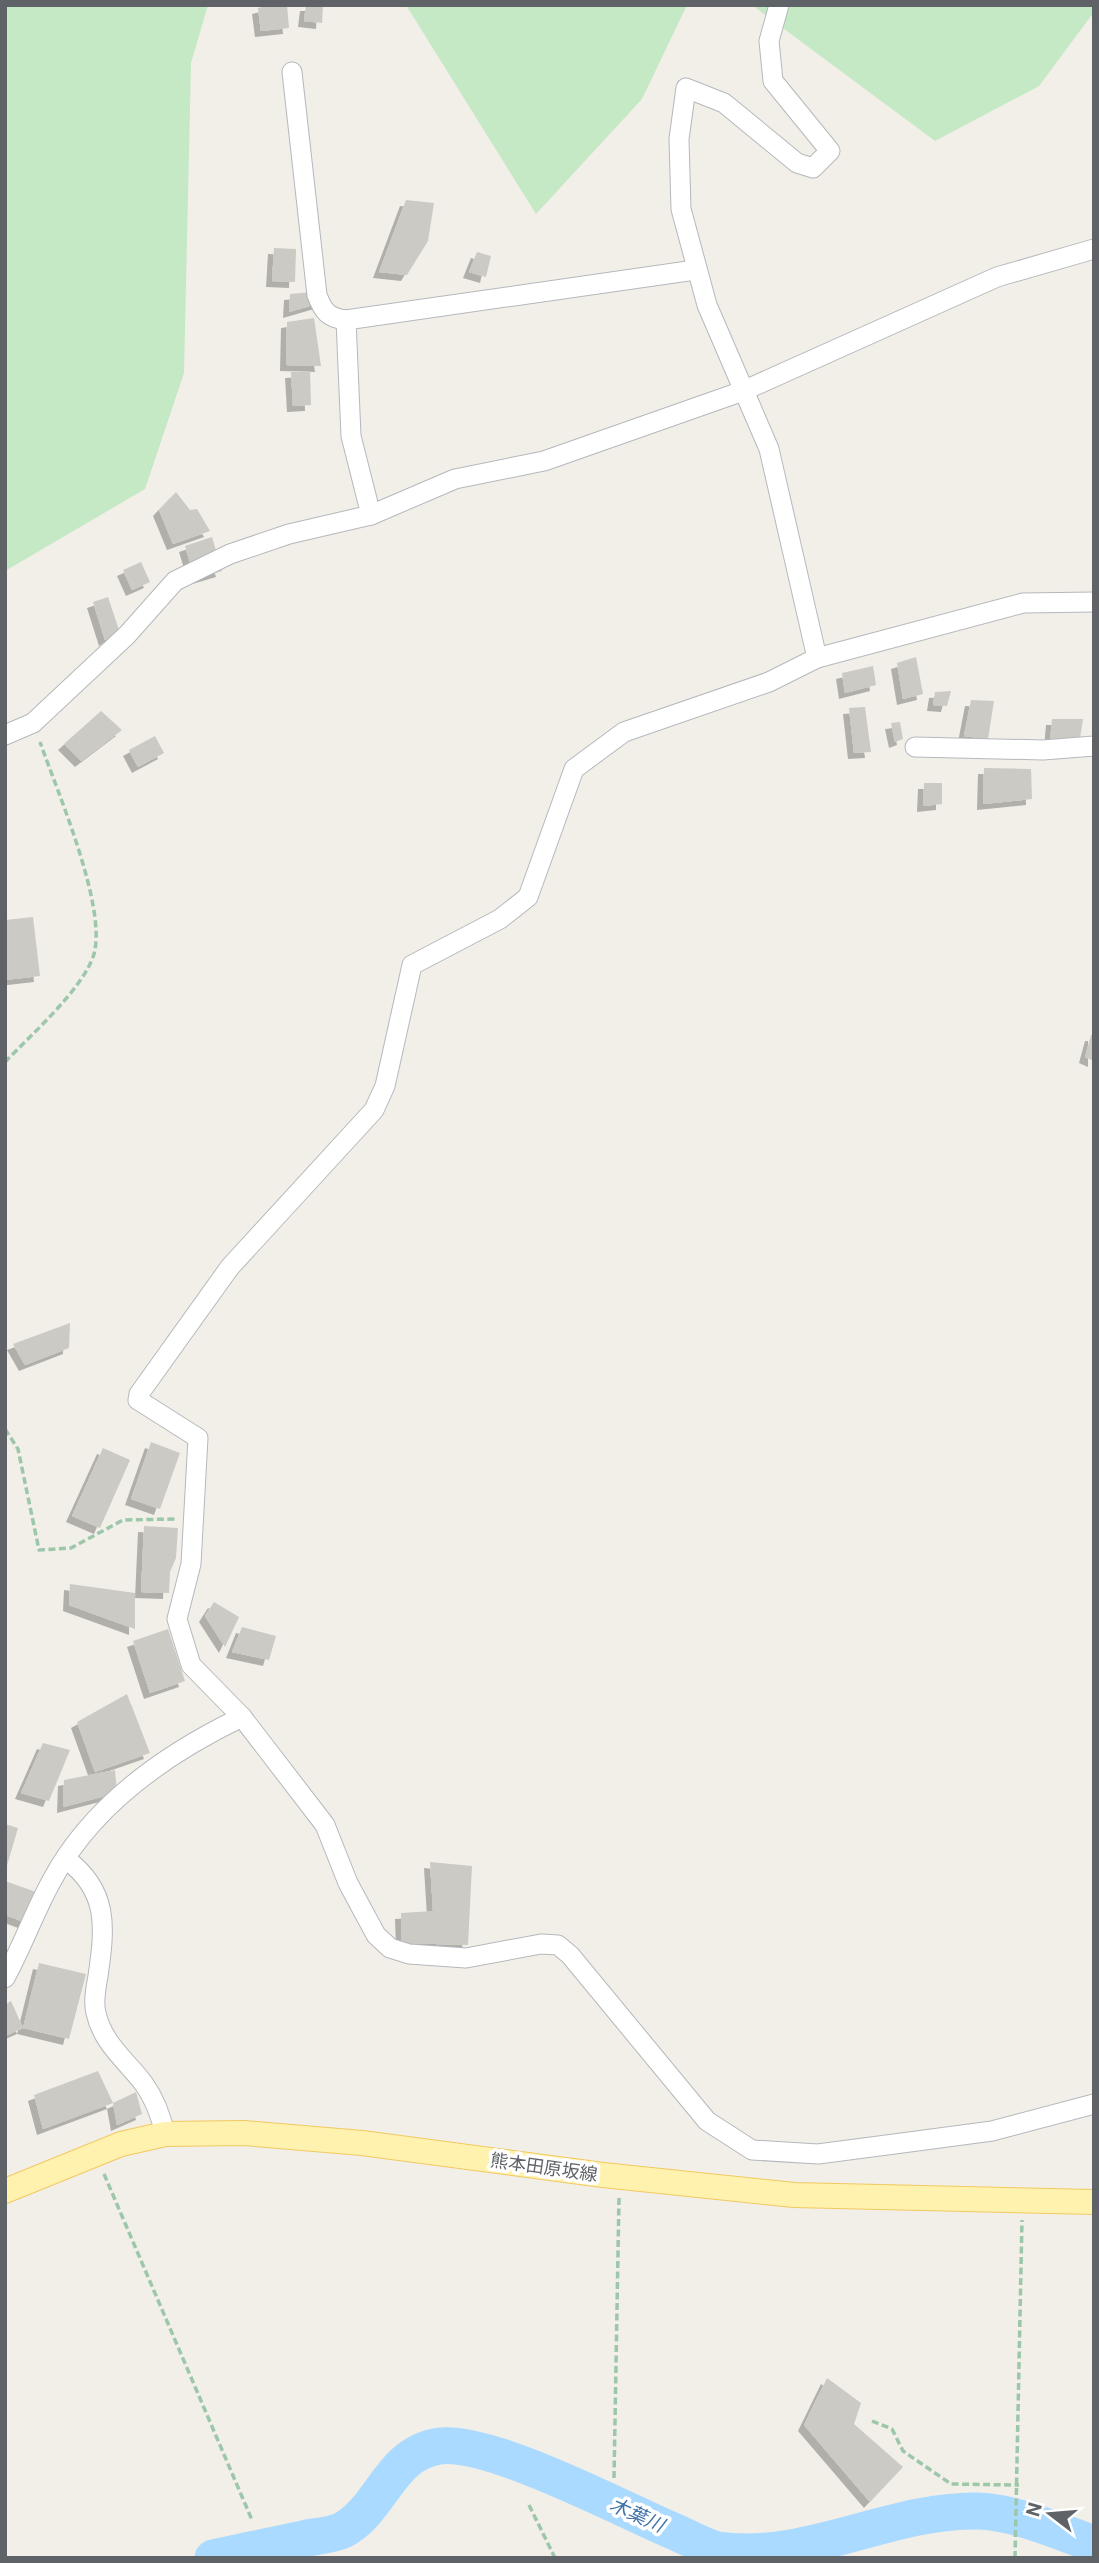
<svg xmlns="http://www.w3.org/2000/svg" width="1099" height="2563" viewBox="0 0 1099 2563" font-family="Roboto,'Noto Sans JP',sans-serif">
  <defs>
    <filter id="shadow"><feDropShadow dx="-6" dy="6" stdDeviation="0" flood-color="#0004"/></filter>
  </defs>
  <rect width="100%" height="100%" fill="#f1efe8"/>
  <g fill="#c5e8c5">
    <polygon points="5,5 208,5 191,63 184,373 145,489 5,571"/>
    <polygon points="406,5 687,5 642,99 536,214"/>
    <polygon points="752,5 1094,5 1094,12 1039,86 935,141"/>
  </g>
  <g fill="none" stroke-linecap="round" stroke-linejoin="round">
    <path stroke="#aadaff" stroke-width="37" d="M213,2558C244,2551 276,2545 307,2538C318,2536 333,2535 343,2530C383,2508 389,2453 440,2446C491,2440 622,2509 673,2531C687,2537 702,2546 717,2550C806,2563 888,2510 977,2511C1016,2512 1057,2531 1094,2544"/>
  </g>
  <g fill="#cccac5" filter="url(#shadow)">
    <polygon points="270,5 287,5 289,28 261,31 258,8"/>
    <polygon points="306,5 323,5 322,23 304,21"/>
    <polygon points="406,200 434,203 428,241 407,275 379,272"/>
    <polygon points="274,248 296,249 295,282 272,281"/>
    <polygon points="477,252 491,256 486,277 469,272"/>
    <polygon points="312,292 320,303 289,312 290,294"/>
    <polygon points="314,318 321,366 286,365 287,322"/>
    <polygon points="310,371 311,405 293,406 291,372"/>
    <polygon points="176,492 190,510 197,509 210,531 173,544 159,510"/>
    <polygon points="212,537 222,571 195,579 185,546"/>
    <polygon points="141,562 150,582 132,590 123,570"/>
    <polygon points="108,597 119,630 105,640 93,602"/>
    <polygon points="916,657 923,694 903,699 897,663"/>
    <polygon points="873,666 876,685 845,693 842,673"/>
    <polygon points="951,691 947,706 933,705 935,692"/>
    <polygon points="971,700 994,701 988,739 964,736"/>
    <polygon points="865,707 871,752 854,753 849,708"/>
    <polygon points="101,711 122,730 81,761 64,744"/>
    <polygon points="1052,719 1083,719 1079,745 1050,742"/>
    <polygon points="900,722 903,739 895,742 891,723"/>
    <polygon points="155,736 164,753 138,767 129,750"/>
    <polygon points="984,768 1031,769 1032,799 983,804"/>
    <polygon points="924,783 942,783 942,804 923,806"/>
    <polygon points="33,917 40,976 5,980 5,920"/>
    <polygon points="1091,1035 1094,1035 1094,1061 1085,1057"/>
    <polygon points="70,1323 69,1348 25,1365 13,1344"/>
    <polygon points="151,1442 180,1453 160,1509 131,1499"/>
    <polygon points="103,1448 130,1460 100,1528 72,1516"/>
    <polygon points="144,1526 178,1528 176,1558 170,1572 169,1593 141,1592"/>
    <polygon points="70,1584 135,1593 135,1629 69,1605"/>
    <polygon points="214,1602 239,1617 225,1647 205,1616"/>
    <polygon points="242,1627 276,1636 269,1660 232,1652"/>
    <polygon points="168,1629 185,1681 150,1693 133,1641"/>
    <polygon points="127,1694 150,1753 95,1772 77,1722"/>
    <polygon points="43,1743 70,1750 49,1801 21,1793"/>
    <polygon points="115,1770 117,1793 63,1807 64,1780"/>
    <polygon points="5,1824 18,1828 6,1869 5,1869"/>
    <polygon points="430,1862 472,1866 468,1945 402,1943 401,1913 433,1911"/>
    <polygon points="5,1881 36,1892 27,1923 5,1915"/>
    <polygon points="39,1963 86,1974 69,2039 23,2028"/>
    <polygon points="11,2001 23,2028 5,2036 5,2005"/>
    <polygon points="98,2071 113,2103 43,2129 34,2095"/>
    <polygon points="136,2092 142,2114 117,2125 113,2103"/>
    <polygon points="827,2378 861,2403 854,2424 903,2467 870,2502 804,2425"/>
  </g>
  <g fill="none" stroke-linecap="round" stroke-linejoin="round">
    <defs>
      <g id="minor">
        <polyline points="779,5 769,41 773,81 830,151 813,168 797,163 724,103 686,88 679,139 681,209 707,305 769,449 817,658"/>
        <path d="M292,72L317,295C323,311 328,318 346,320L695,270"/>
        <polyline points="346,320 351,436 371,515"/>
        <polyline points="1094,602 1023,603 817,658 769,682 624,732 574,769 528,897 500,919 412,965 385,1086 374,1110 230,1267 139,1394 138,1400 198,1438 191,1564 177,1619 191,1665 242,1717 325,1825 348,1883 376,1935 390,1948 409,1954 466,1958 541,1944 558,1945 570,1955 707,2121 752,2150 818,2154 902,2143 992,2131 1094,2104"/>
        <polyline points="5,735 33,723 127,635 175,581 230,554 289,534 371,515 455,479 544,461 743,391 997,277 1094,249"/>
        <polyline points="915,747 1043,750 1094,746"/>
        <path d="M66,1859C109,1891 105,1927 98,1976C96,1987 93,2002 96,2013C103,2044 126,2060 144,2084C154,2098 161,2116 165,2134"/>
        <path d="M5,1978C22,1947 34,1913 51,1882C91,1806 167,1753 242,1717"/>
      </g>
      <polyline id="major" points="5,2191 121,2144 165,2134 244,2133 362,2143 603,2175 794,2195 1094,2202"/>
    </defs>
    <use href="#minor" stroke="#b5b8bc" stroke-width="21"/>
    <use href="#major" stroke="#f2c960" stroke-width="26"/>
    <g stroke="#9cc7a9" stroke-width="3.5" stroke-dasharray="7 3.5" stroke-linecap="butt">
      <path d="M5,1062C30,1036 84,988 94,954C107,906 57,791 40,742"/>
      <polyline points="5,1429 18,1449 39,1550 71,1548 123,1520 176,1519"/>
      <polyline points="104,2174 252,2520"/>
      <polyline points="872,2421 892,2429 903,2451 951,2484 1019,2485"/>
      <polyline points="614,2478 619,2197"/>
      <polyline points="529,2505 555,2558"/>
      <polyline points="1015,2558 1022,2220"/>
    </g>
    <use href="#minor" stroke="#fff" stroke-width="19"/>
    <use href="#major" stroke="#fff2af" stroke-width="24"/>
  </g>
  <g text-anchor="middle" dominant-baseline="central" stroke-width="7" stroke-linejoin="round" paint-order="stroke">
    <g font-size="18" fill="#5f6368" stroke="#fff">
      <text transform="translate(544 2167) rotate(8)">熊本田原坂線</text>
    </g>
    <g font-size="19" font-style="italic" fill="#4174aa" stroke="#fff">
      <text transform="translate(637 2515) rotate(24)">木葉川</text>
    </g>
  </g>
  <rect width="1099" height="2563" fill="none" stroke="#5f6368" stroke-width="14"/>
  <g transform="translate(1050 2514) rotate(286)" stroke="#ffffff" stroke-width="5" paint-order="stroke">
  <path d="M0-5L12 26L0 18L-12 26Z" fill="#5f6368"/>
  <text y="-10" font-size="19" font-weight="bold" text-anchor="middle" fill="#5f6368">N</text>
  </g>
</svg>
